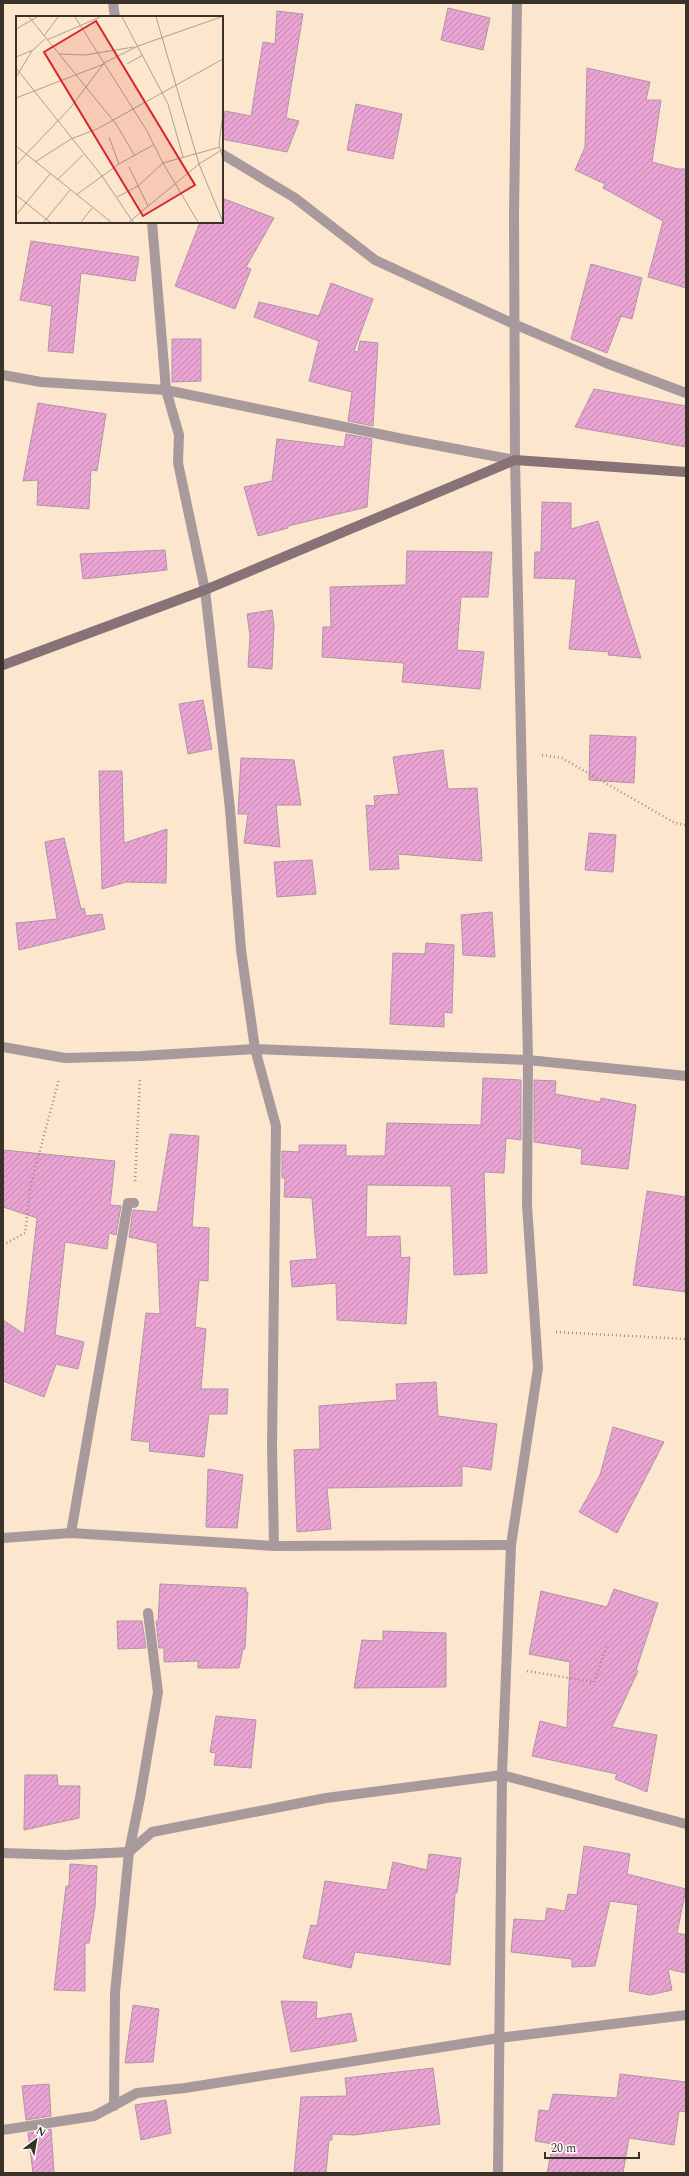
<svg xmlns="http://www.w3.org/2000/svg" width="689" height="2176" viewBox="0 0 689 2176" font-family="Spectral,serif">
  <defs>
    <pattern id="building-hatch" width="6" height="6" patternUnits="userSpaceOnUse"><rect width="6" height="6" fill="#eaa4d4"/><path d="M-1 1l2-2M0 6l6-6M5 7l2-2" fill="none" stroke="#bf86ac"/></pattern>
  </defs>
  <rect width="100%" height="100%" fill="#fce7ce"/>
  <g fill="url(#building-hatch)" stroke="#b095a7">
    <polygon points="448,8 490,18 483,50 441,40"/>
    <polygon points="277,11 303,14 286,118 299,121 287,152 222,139 225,111 251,116 263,42 275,44"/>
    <polygon points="587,68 650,82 646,100 661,100 652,162 678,169 686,169 686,288 648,277 663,221 603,188 605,184 575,170 585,147"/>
    <polygon points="356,104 402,114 393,159 347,150"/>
    <polygon points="222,198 274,218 246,267 251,269 235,309 175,286 200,222 222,222"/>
    <polygon points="31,241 139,257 135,281 81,273 73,353 48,351 52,306 20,300"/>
    <polygon points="591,264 642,278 632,319 621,316 607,353 571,339"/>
    <polygon points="331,283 373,299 354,351 358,352 360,341 378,343 373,426 348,421 352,392 309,381 319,341 254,317 259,302 319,316"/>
    <polygon points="172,339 201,339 201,381 172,382"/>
    <polygon points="594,389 686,406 686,447 575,427"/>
    <polygon points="38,403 106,414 97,471 91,470 89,509 37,505 38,480 23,481"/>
    <polygon points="346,434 372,439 367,507 288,526 288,528 258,536 244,487 272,481 277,439 344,447"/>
    <polygon points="542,502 571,503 571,529 598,521 641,658 608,655 609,652 569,649 576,579 534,578 535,552 541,552"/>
    <polygon points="165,550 167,570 83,579 80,554"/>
    <polygon points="407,551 492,552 488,597 461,597 457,650 484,652 480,689 402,682 404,663 322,657 323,627 331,627 330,587 406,585"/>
    <polygon points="272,610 274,625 272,669 248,667 250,636 247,614"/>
    <polygon points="203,700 212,749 188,754 179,704"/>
    <polygon points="590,735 636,737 634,783 589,780"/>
    <polygon points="443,750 448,789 477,788 482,861 398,854 399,869 370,870 366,805 375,806 374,796 399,794 393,757"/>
    <polygon points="241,758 294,760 301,805 276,805 280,847 244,843 248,814 238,814"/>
    <polygon points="99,771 122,771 124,843 167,829 166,883 126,882 102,889"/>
    <polygon points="589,833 616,835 613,872 585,870"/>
    <polygon points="64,838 81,909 84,908 86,916 102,914 105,929 19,950 16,923 57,919 45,842"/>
    <polygon points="312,860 316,894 277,897 274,862"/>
    <polygon points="492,912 495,957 463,955 461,915"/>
    <polygon points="426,943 454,945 452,1013 444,1012 444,1027 390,1024 393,953 425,954"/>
    <polygon points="483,1078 521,1080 521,1140 506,1138 504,1173 484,1172 487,1273 454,1275 451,1186 367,1185 366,1237 400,1236 401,1258 410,1257 406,1324 337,1320 336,1283 292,1287 290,1261 317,1259 312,1198 284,1197 285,1178 282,1178 282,1151 299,1152 299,1145 346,1145 346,1156 385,1156 387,1123 481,1125"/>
    <polygon points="534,1080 556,1081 555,1094 600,1102 601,1098 636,1105 628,1169 581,1164 582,1149 534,1142"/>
    <polygon points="170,1134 199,1136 192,1227 209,1228 208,1281 199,1280 195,1327 206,1329 201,1389 228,1389 227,1414 209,1414 204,1457 149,1451 150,1442 131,1440 146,1313 160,1314 157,1243 129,1237 133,1210 157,1212"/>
    <polygon points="3,1150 115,1161 110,1205 121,1206 116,1235 109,1233 107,1249 65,1242 55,1335 84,1342 78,1369 56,1364 44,1397 3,1381 3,1320 24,1334 37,1218 3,1207"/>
    <polygon points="647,1191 686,1197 686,1292 633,1285"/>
    <polygon points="436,1382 438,1416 497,1424 491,1470 462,1466 462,1486 327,1488 331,1529 297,1532 294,1450 320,1449 319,1406 397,1400 396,1384"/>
    <polygon points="613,1427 664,1442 617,1533 579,1512 600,1475"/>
    <polygon points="208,1469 243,1475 237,1528 206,1527"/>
    <polygon points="160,1584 246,1588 246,1593 248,1592 245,1649 243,1649 239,1668 198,1668 198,1661 164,1662 164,1648 159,1648 156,1621 158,1621"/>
    <polygon points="614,1589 658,1603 636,1670 638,1671 612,1727 657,1735 647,1792 615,1779 617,1774 532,1756 540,1721 567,1728 570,1662 529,1654 541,1591 607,1607"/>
    <polygon points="117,1621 142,1621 146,1648 118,1649"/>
    <polygon points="383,1631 446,1633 446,1687 354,1688 362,1640 383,1641"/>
    <polygon points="216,1716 256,1720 251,1768 214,1765 216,1753 210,1752"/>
    <polygon points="25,1775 57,1775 58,1786 80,1786 79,1818 24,1830"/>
    <polygon points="584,1846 630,1854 627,1874 686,1889 677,1933 686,1935 686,1973 668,1969 672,1990 650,1995 629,1991 638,1905 610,1901 595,1966 572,1967 572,1959 511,1952 514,1919 545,1921 547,1908 565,1911 568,1894 577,1895"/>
    <polygon points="429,1854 461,1858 457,1893 455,1893 450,1965 355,1952 351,1968 303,1958 311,1925 317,1926 325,1881 387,1890 393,1862 427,1870"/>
    <polygon points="70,1864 97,1866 95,1907 89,1943 85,1943 85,1991 54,1990 66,1886 69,1886"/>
    <polygon points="281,2001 317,2002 316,2019 351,2013 357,2041 291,2052"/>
    <polygon points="133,2005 159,2009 153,2062 125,2063"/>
    <polygon points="433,2068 440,2124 354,2135 332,2134 332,2140 329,2140 326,2173 294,2173 301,2097 347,2096 345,2078"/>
    <polygon points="620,2074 686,2082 686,2112 679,2111 674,2145 629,2138 623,2173 547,2173 553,2144 535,2141 539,2110 549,2111 553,2094 617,2098"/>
    <polygon points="49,2084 51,2116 26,2120 22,2086"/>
    <polygon points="166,2100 171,2133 141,2140 135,2105"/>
    <polygon points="51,2129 54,2173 33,2173 28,2133"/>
  </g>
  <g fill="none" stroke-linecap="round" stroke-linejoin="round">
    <g stroke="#9e8f7e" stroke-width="2.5" stroke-dasharray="1 3" stroke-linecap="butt">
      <polyline points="542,755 562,758 675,823 686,825"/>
      <polyline points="135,1181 140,1077"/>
      <polyline points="3,1245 25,1233 31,1184 59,1079"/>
      <polyline points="556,1332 686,1339"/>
      <polyline points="527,1671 594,1682 607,1646"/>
    </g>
    <g stroke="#a8999c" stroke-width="10">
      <polyline points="113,3 115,17"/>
      <polyline points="222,154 295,198 375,260 514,324 606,363 686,393"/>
      <polyline points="152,222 166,390 179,435 178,463 205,590 230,809 241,950 255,1049 276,1126 272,1447 274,1546"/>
      <polyline points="3,375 41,382 166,390 403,439 515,460"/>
      <polyline points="3,1047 65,1058 141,1056 255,1049 528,1060 686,1076"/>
      <polyline points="71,1533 128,1203 134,1203"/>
      <polyline points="3,1538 71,1533 274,1546 511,1545"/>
      <polyline points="3,1853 65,1855 129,1852 152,1832 326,1798 502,1775 686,1824"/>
      <polyline points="114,2106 115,1993 129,1852 140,1798 158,1692 148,1613"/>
      <polyline points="3,2130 94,2116 137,2093 185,2088 499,2038 686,2015"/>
      <polyline points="498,2173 502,1775 511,1545 538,1368 527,1205 528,1060 515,460 514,214 517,3"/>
    </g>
    <polyline stroke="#877277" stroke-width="10" points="3,665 205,590 515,460 686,472"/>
  </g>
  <g transform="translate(16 16)">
    <rect width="207" height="207" fill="#fce7ce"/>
    <path fill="none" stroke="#ae9f8c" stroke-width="1" d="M13,1L100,108L119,140M59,1L131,115L147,147L182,206M106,1L152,88L167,141M140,1L183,148L207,206M0,13L21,1M28,20L42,1M31,24L84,1M43,38L69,39L118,31M0,41L17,34L29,23M111,48L127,39M0,52L86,160L117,206M0,61L16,35M0,82L88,48M207,98L203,128L207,143M93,121L103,148M0,130L95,206M19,146L55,123L81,113L207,43M0,149L55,91L88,47L122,30L205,1M113,151L132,190M41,164L67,139M0,179L34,206M60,179L103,148L137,129M101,181L122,170L147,147L204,131M0,199L34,158M28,206L54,174M65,206L76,192M113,206L183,148L207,133"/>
    <path fill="#d62828" fill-opacity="0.15" stroke="#d62828" stroke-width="2" d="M80,5L179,169L127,200L28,36Z"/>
    <rect width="207" height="207" fill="none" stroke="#3a3229" stroke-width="2"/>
  </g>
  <rect width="689" height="2176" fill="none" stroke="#3a3229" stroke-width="8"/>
  <g transform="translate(36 2140) rotate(31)" stroke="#ffffff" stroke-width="3" paint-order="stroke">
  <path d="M0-3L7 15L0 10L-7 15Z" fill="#3a3229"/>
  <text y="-6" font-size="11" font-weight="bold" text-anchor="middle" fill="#3a3229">N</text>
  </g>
  <path d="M545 2152v6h94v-6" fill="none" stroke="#3a3229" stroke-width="2"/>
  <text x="551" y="2152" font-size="12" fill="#3a3229" stroke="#ffffff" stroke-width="3" paint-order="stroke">20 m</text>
</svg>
